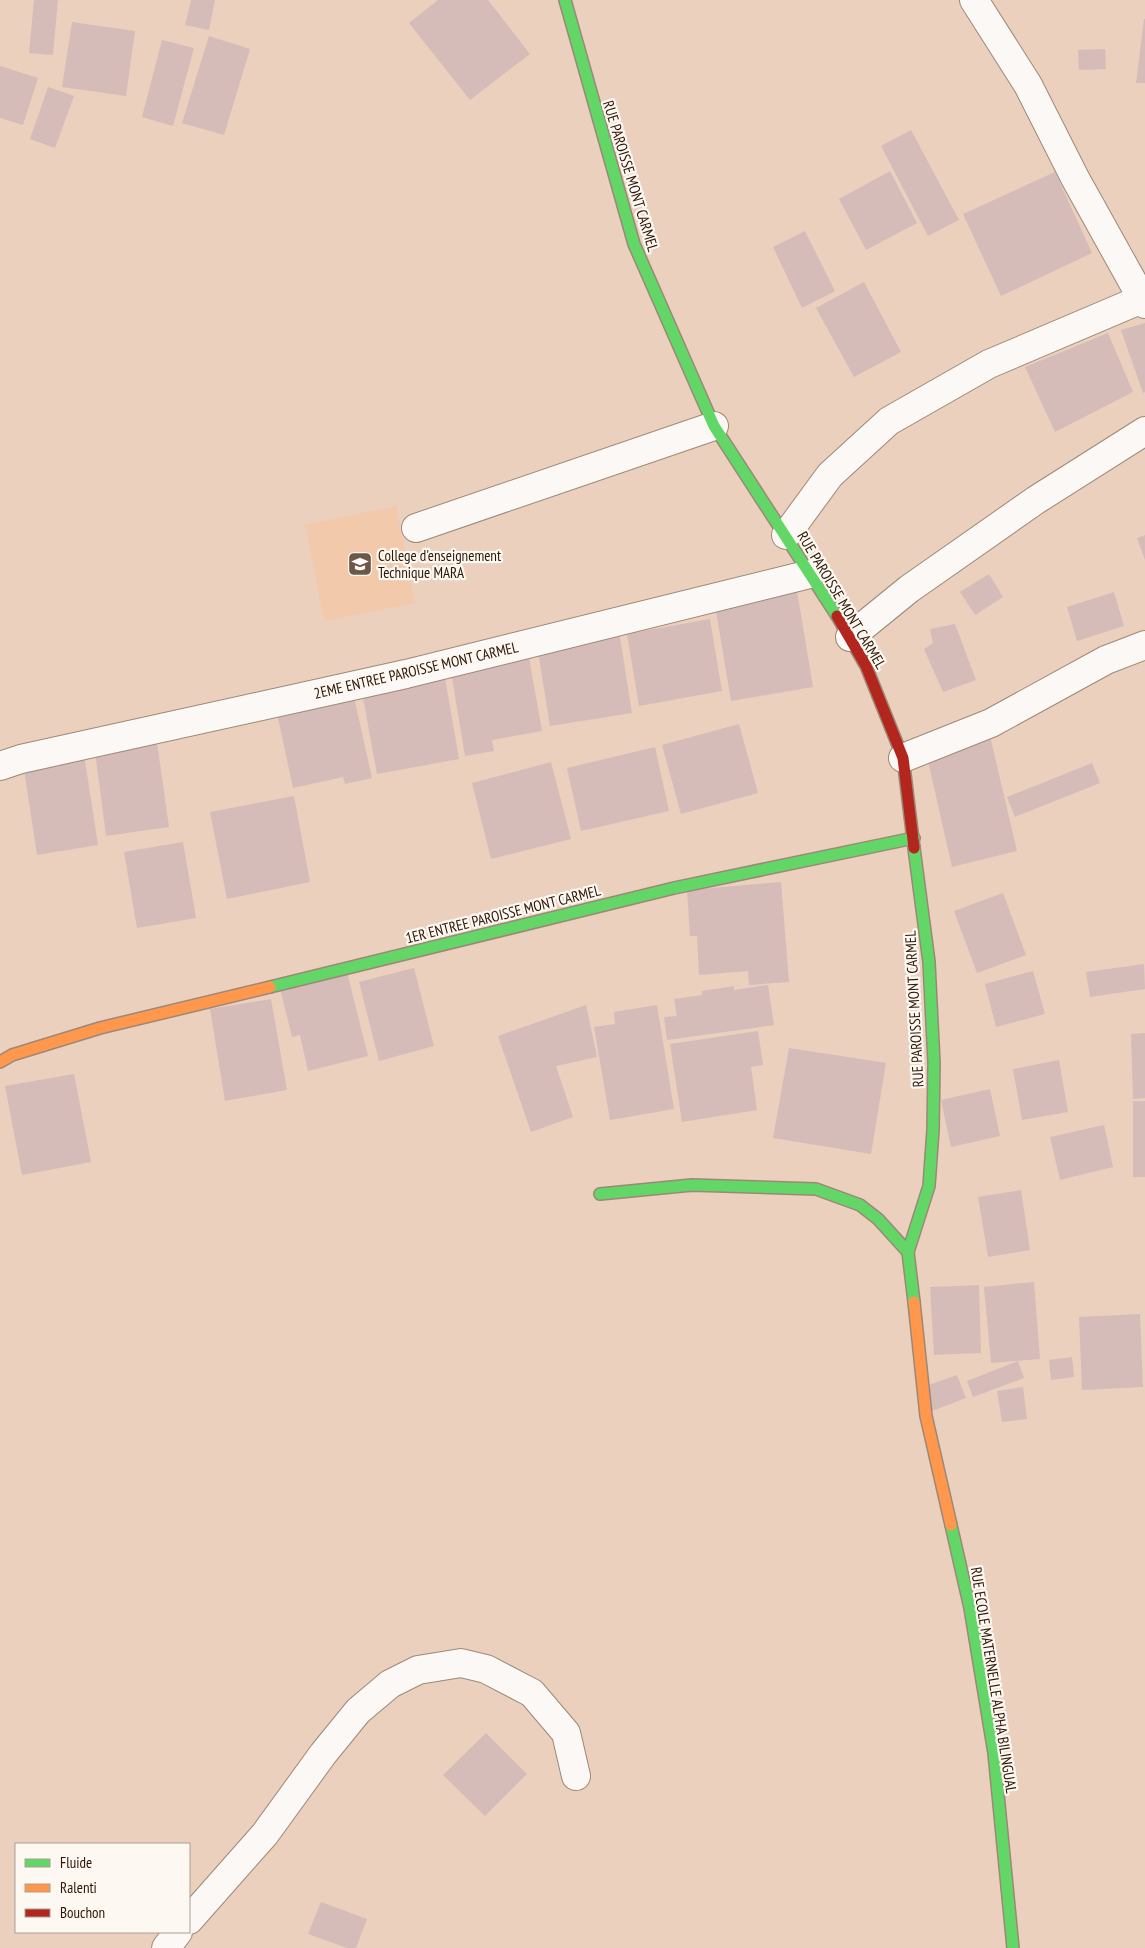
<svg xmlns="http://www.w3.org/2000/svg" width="1145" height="1948" viewBox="0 0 1145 1948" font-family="'PT Sans Narrow',sans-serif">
  <rect width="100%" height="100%" fill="#ead0bd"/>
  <polygon fill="#f2c9ab" points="396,506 415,603 324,621 305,525"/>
  <g fill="#d5bcb8">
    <polygon points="34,0 58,0 53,55 29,53"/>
    <polygon points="191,0 215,0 209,30 185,25"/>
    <polygon points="438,0 488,0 530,54 470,100 409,23"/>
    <polygon points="1144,19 1145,19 1145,83 1136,83"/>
    <polygon points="72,22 135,31 126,96 62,87"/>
    <polygon points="209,36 250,49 224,135 182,123"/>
    <polygon points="162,40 194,48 173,126 142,117"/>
    <polygon points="1105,49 1106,69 1079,70 1078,50"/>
    <polygon points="0,66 38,78 23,125 0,118"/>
    <polygon points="48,87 74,96 55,148 30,139"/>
    <polygon points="911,130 959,220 928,236 881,146"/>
    <polygon points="890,171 917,223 866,250 839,199"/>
    <polygon points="1055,172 1092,253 1001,296 963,214"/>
    <polygon points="805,231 835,291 802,308 773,247"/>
    <polygon points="864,282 901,352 854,377 816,308"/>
    <polygon points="1145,323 1145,392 1143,393 1121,330"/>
    <polygon points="1108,333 1133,392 1055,432 1025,367"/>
    <polygon points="1145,535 1145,560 1137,538"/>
    <polygon points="989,574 1003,597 975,615 960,592"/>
    <polygon points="797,591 813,687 731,701 715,605"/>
    <polygon points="1114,592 1124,626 1077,641 1067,607"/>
    <polygon points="710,619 722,691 639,706 627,634"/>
    <polygon points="955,624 976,680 943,692 924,649 933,643 930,629"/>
    <polygon points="619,631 632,713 550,726 537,645"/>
    <polygon points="528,652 542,731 492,740 494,751 465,756 450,666"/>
    <polygon points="444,672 459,759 377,774 361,687"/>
    <polygon points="354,697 372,778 345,784 343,777 293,788 277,713"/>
    <polygon points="739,724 758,793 681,814 662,745"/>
    <polygon points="156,735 169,827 106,836 94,744"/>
    <polygon points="990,736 1017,851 952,867 926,752"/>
    <polygon points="655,747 669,811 581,831 567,768"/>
    <polygon points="84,754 98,845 37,855 23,763"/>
    <polygon points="551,762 571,839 491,859 472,783"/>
    <polygon points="1092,763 1100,783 1015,817 1007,797"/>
    <polygon points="294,796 310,882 227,899 210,812"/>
    <polygon points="183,842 196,918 137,928 124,852"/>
    <polygon points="781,882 789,982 749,985 748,971 699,975 697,936 690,936 687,890"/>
    <polygon points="1003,893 1026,955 977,973 954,911"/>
    <polygon points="1144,964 1145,989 1090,997 1086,972"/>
    <polygon points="414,968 434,1046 379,1061 359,982"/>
    <polygon points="1033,971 1045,1014 996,1027 985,984"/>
    <polygon points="347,972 368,1056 308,1071 300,1035 292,1037 280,988"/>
    <polygon points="768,985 774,1025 667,1040 664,1017 677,1016 674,999 702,995 702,991 734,986 734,990"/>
    <polygon points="271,999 287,1090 225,1101 210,1009"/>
    <polygon points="586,1005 597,1057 556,1066 573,1117 531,1132 498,1036"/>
    <polygon points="657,1005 674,1109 610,1120 594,1027 615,1024 614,1012"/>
    <polygon points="758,1031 763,1065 751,1067 757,1110 682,1122 670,1044"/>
    <polygon points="1145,1033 1145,1098 1133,1099 1131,1034"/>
    <polygon points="789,1048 886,1063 871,1154 773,1138"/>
    <polygon points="1059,1060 1068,1112 1022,1120 1013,1069"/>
    <polygon points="74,1074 91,1162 22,1175 5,1086"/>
    <polygon points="990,1089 1000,1136 951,1147 941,1100"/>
    <rect x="1133" y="1101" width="12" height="76"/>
    <polygon points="1104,1125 1113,1167 1060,1180 1050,1137"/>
    <polygon points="1021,1190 1030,1250 988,1257 978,1197"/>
    <polygon points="1034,1282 1040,1359 991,1363 984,1287"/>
    <polygon points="979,1285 981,1353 934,1355 930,1287"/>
    <polygon points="1140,1314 1143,1387 1082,1390 1079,1317"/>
    <polygon points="1072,1357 1074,1377 1051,1380 1049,1360"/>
    <polygon points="1018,1361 1024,1378 973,1397 967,1381"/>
    <polygon points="957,1375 966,1398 932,1411 923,1387"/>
    <polygon points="1023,1387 1027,1419 1002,1422 997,1391"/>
    <polygon points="486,1733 527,1774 485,1816 443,1775"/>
    <polygon points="321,1902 367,1919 356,1948 347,1948 308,1934"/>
  </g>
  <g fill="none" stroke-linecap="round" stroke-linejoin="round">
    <defs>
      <g id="street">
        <polyline points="974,0 1028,85 1075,178 1145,304"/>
        <polyline points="416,528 714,426"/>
        <polyline points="786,535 830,475 889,421 989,364 1142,299"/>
        <polyline points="850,637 909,589 1036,500 1145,431"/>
        <polyline points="903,758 991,723 1106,660 1145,645"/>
        <polyline points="0,766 21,759 406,674 810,574"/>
        <polyline points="189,1920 265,1834 323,1754 358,1711 390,1684 418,1670 461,1663 486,1669 532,1693 566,1733 576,1776"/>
        <polyline points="166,1948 178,1932"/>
      </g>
      <g id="fast">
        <polyline points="565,0 634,244 714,426 837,616"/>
        <polyline points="270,987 674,888 914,838"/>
        <polyline points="600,1194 692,1185 816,1189 860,1205 878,1219 908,1252 914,1302"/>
        <polyline points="908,1252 929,1186 933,1130 934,1063 929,962 914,848"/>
        <polyline points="951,1525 970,1608 994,1753 1013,1948"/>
      </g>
      <g id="slow">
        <polyline points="0,1062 12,1055 100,1028 270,987"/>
        <polyline points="914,1302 926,1416 951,1525"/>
      </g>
      <polyline id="jam" points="837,616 866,666 903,758 914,848"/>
    </defs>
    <use href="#street" stroke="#9d8877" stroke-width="30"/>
    <use href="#fast" stroke="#9d8877" stroke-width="14"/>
    <use href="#slow" stroke="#9d8877" stroke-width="14"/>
    <use href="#jam" stroke="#9d8877" stroke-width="14"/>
    <use href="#street" stroke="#fcf8f5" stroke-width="28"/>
    <use href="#fast" stroke="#63d668" stroke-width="11"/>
    <use href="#slow" stroke="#ff974d" stroke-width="11"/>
    <use href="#jam" stroke="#b3261e" stroke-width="11"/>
  </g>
  <defs>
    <symbol id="school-square" viewBox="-11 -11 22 22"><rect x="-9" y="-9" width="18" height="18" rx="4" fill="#6e5845" stroke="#fef8f3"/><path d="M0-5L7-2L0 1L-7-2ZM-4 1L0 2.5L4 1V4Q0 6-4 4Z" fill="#fff"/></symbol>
  </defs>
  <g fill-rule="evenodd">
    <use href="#school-square" x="346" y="550" width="28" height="28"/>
  </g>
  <g text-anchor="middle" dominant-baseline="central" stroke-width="4.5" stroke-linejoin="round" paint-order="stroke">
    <g font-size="15" fill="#2c1705" stroke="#fef8f3">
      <text transform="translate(631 176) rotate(73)">RUE PAROISSE MONT CARMEL</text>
      <text transform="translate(842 600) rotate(59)">RUE PAROISSE MONT CARMEL</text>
      <text transform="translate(416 670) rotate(-13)">2EME ENTREE PAROISSE MONT CARMEL</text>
      <text transform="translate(503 914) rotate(-14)">1ER ENTREE PAROISSE MONT CARMEL</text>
      <text transform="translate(914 1009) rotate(-93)">RUE PAROISSE MONT CARMEL</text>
      <text transform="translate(994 1680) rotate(81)">RUE ECOLE MATERNELLE ALPHA BILINGUAL</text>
    </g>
    <g font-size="15" fill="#2c1705" stroke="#fef8f3" text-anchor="start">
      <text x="378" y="555">College d'enseignement<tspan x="378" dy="17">Technique MARA</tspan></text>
    </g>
  </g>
  <rect x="15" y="1843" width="175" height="90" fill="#fef8f3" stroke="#aa9e94"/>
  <rect x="25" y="1859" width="25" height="8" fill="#63d668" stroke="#aa9e94"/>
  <text x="60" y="1868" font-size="15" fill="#2c1705">Fluide</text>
  <rect x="25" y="1884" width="25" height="8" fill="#ff974d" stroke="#aa9e94"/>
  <text x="60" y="1893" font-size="15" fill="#2c1705">Ralenti</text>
  <rect x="25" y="1909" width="25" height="8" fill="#b3261e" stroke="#aa9e94"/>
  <text x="60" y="1918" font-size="15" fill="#2c1705">Bouchon</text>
</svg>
